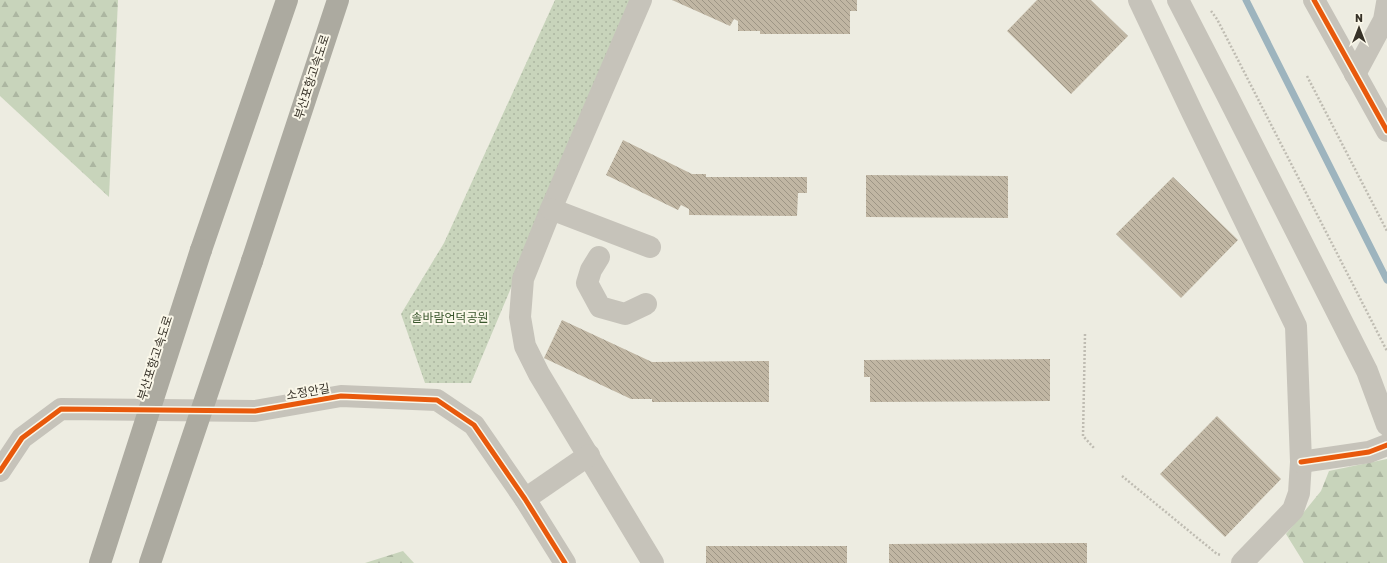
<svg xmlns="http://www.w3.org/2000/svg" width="1387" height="563" viewBox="0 0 1387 563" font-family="Rubik,'Noto Sans KR',sans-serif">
  <defs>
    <pattern id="forest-firs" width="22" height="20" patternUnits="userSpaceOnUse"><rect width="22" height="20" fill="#c8d4bb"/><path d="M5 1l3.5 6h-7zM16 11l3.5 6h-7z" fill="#acb6a1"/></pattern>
    <pattern id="park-dots" width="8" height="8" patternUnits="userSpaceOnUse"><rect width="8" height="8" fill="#c8d4bb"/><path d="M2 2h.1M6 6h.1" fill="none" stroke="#acb6a1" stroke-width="1.8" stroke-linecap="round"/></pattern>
    <pattern id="building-back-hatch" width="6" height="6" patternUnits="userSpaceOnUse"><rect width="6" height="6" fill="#c0b6a3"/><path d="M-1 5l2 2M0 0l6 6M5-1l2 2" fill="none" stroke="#9d9585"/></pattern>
  </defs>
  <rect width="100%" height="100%" fill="#edece1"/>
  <g fill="url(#forest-firs)">
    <polygon points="0,0 118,0 109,197 0,96"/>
    <polygon points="1387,459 1387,563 1304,563 1286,534 1321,491 1329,471"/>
    <polygon points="403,551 414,563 365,563"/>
  </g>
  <polygon fill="url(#park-dots)" points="555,0 632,0 471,383 425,383 401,314 444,243"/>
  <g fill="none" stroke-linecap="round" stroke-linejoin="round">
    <polyline stroke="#9db4be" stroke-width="7" points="1246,0 1387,280"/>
  </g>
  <g fill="url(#building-back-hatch)">
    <polygon points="672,0 857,0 857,11 850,11 850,34 760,34 760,31 738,31 738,21 734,19 730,26"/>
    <polygon points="1037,0 1091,0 1128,36 1071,94 1007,31"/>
    <polygon points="623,140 692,174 706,174 706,177 807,177 807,193 798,193 797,216 689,215 689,209 681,205 678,210 606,175"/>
    <polygon points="866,175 1008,176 1008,218 866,217"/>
    <polygon points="1173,177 1238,240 1181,298 1116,234"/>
    <polygon points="562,320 652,362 769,361 769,402 652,402 652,399 631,399 544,358"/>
    <polygon points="1050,359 1050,401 870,402 870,377 864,377 864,360"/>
    <polygon points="1217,416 1281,479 1225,537 1160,474"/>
    <polygon points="1087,543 1087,563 889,563 889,544"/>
    <rect x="706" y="546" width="141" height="17"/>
  </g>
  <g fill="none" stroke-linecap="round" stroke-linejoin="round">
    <g stroke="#bfbcb2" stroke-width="2.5" stroke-dasharray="2 2" stroke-linecap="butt">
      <polyline points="1211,11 1217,19 1387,351"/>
      <polyline points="1307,76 1387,231"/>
      <polyline points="1085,334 1083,436 1094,448"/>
      <polyline points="1122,476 1217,554 1221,555"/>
    </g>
    <g stroke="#c6c3ba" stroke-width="22">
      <polyline points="641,0 551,209 523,279 520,317 525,346 539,374 653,563"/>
      <polyline points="1139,0 1192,112 1296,326 1301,462 1299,493 1293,510 1242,563"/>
      <polyline points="1178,0 1227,95 1367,371 1387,425"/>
      <polyline points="1314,0 1387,131"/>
      <polyline points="1355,74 1384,20 1387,3"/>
      <polyline points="551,209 650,247"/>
      <polyline points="599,257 591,270 587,283 600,307 625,314 646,304"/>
      <polyline points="1301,462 1369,452 1387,445"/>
      <polyline points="0,471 22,438 61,409 255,411 341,396 437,400 474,425 525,499 565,563"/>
      <polyline points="525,499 589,455"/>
    </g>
    <g stroke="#acaaa0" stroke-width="22">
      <polyline points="201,250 287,0"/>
      <polyline points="252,261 338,0"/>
    </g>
    <g stroke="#acaaa0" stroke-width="22">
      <polyline points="100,563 201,250"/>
      <polyline points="150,563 252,261"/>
    </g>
    <defs>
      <g id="cycleway">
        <polyline points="1314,0 1387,131"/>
        <polyline points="1301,462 1369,452 1387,445"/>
        <polyline points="0,471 22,438 61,409 255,411 341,396 437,400 474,425 525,499 565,563"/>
      </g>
    </defs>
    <use href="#cycleway" stroke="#faf7e9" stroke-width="8"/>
    <use href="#cycleway" stroke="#e8590c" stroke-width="5"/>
  </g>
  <g text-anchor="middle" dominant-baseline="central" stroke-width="4" stroke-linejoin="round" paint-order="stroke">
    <g font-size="12" fill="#373228" stroke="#faf7e9">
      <text transform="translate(312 77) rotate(-72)">부산포항고속도로</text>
      <text transform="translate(155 358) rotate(-72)">부산포항고속도로</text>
      <text transform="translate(308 392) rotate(-10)">소정안길</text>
    </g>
    <g font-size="12" fill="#39562c" stroke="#faf7e9">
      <text x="450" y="318">솔바람언덕공원</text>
    </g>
  </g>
  <g transform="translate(1359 28)" stroke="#faf7e9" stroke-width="3" paint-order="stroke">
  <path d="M0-3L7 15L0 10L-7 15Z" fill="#373228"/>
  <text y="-6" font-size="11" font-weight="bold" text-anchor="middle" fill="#373228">N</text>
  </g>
</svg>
